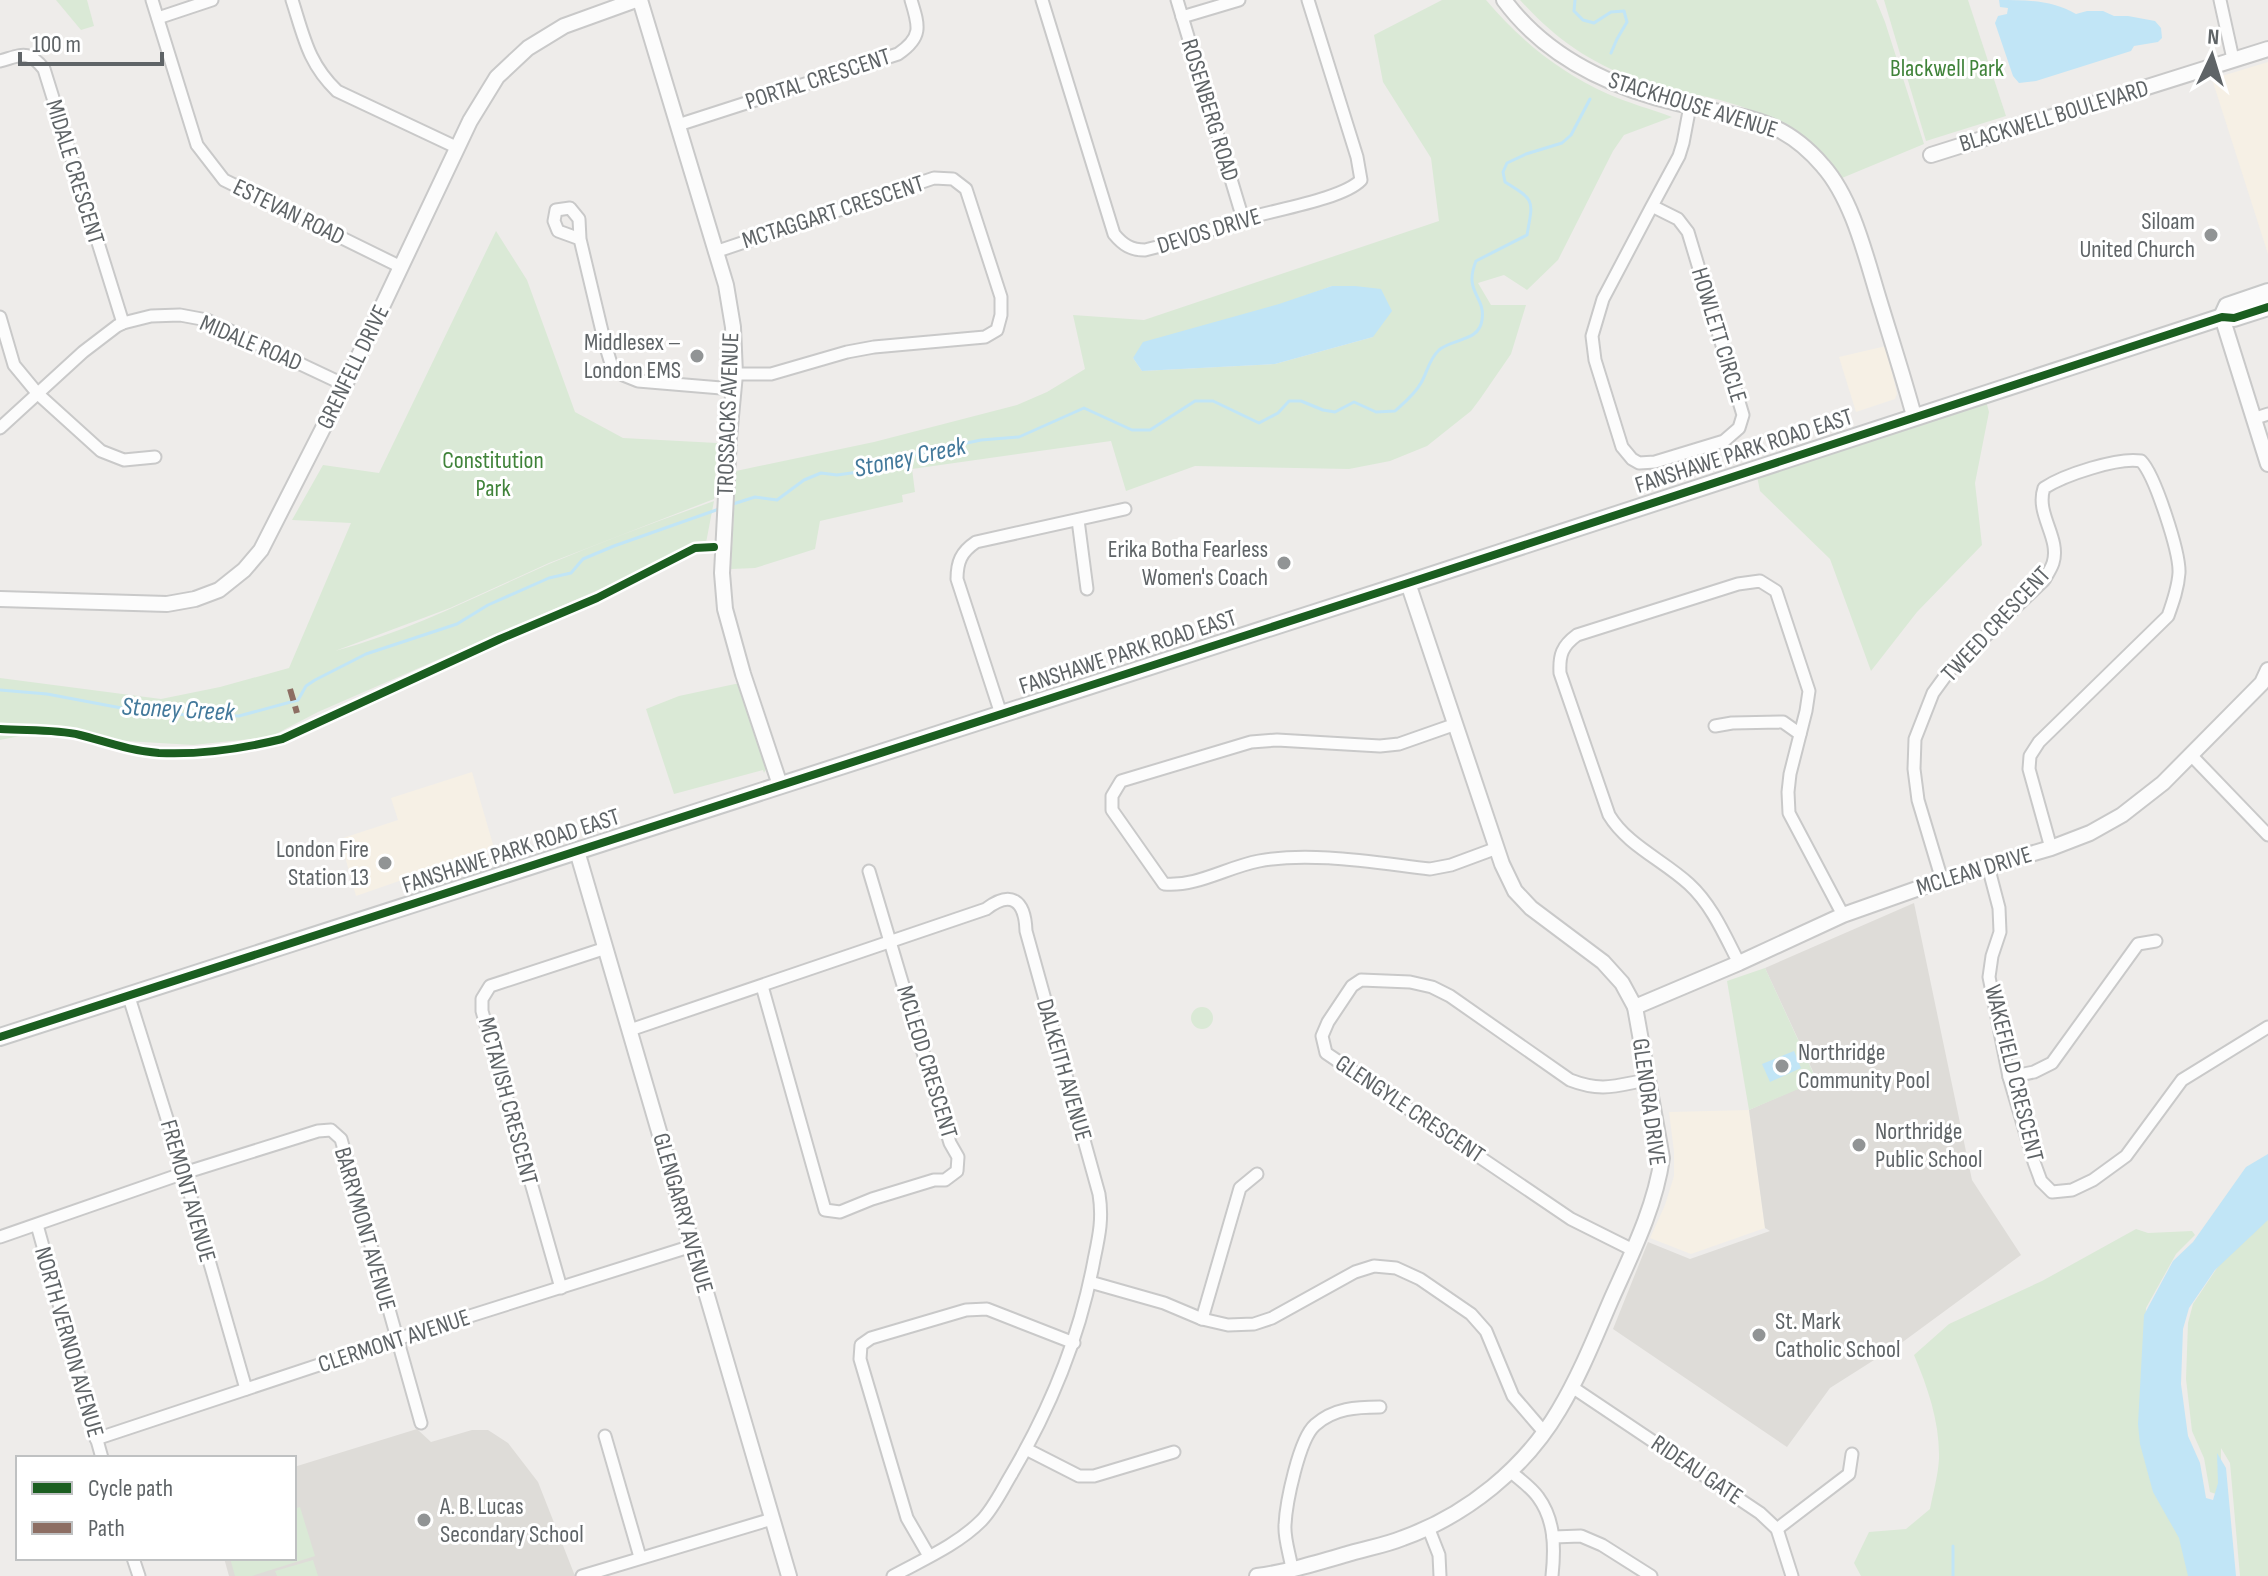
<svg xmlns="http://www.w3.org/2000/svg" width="2268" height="1576" viewBox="0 0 2268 1576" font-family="'Sofia Sans Condensed',sans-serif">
  <rect width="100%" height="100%" fill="#eeecea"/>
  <g fill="#f6f0e5">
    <polygon points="2268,62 2268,254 2212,79"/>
    <polygon points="1886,346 1897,394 1895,399 1856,412 1839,357"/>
    <polygon points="472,772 494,848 356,896 340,839 398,820 391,798"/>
    <polygon points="1749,1110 1765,1228 1691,1254 1650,1238 1665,1205 1674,1176 1674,1152 1669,1112"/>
  </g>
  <g fill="#dedcd8">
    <polygon points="1914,903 1972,1180 2021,1255 1904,1341 1830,1388 1787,1447 1613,1329 1648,1242 1690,1259 1770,1231 1765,1228 1749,1110 1817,1080 1765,968"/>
    <polygon points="417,1429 431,1442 472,1430 488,1430 508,1443 538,1482 575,1576 229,1576 224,1558 294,1558 294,1467"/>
  </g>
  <g fill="#dae9d6" fill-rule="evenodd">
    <polygon points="56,0 87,0 94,26 81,30"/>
    <path d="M1442,0H1486C1521,41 1559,72 1608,94C1628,103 1651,109 1672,117L1624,135L1613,151L1558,260L1527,290L1504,275L1478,283L1491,305H1526L1511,354L1480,399L1471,411L1427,446L1390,461L1349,469L1195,466L1126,491L1111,441L912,469L915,492L902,495L903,502L820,521L815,549L755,568L731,569L736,471L874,442L1017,405L1047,392L1085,369L1073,315L1144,320L1439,221L1431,158L1383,82L1374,35ZM1332,286L1373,337L1275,364L1142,371L1133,358Z"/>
    <path d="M1520,0H1876L1885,22L1924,144L1842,178C1818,135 1766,113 1720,100C1692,93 1663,90 1636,80C1586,60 1557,40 1520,0Z"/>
    <polygon points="1884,0 1968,0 2006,116 1926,141"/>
    <path d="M496,231L527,280L575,412L623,438L717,443L714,499L549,563L450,608L335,651C409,631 479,595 549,564C603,541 659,521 714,501L706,543L318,712L270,737L193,745L25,735L0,740V678L161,699L220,687L289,668L351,523L292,520L323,465L379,473Z"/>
    <polygon points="1986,401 1989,412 1975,483 1982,545 1917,612 1871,671 1830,559 1760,491 1757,476"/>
    <polygon points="735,684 739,684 768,765 764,773 763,770 674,794 646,709 679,696"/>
    <polygon points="1765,968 1817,1081 1749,1110 1727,981"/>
    <circle cx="1202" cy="1018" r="11"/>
    <polygon points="2268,1219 2268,1576 2240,1576 2230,1463 2221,1448 2221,1477 2216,1494 2210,1492 2204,1458 2192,1431 2186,1379 2188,1323 2193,1304 2219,1265"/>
    <path d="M2136,1229L2148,1233L2192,1231L2195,1235L2176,1254L2146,1308L2141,1419L2182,1533L2191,1576H1861L1854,1563L1869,1532L1906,1529L1930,1509C1933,1493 1938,1476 1939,1459C1940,1423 1928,1388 1914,1355L1949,1324L2042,1281Z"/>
    <polygon points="300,1507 315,1556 252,1576 235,1576 230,1558 294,1558 294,1509"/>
    <polygon points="313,1560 318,1576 277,1576 275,1571"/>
  </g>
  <g fill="#c1e5f6">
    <path d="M1999,0C2026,0 2053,0 2076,14L2087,11H2103L2114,16H2128L2155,21L2161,28L2162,38L2158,42L2134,46L2131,51L2036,81L2019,83L2013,76L1995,23L1998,16L2007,14L2008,8L2000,7Z"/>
    <polygon points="1332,286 1355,286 1381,289 1392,311 1373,337 1275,364 1142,371 1133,358 1143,342 1279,304"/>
    <polygon points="1794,1051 1801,1068 1770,1082 1762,1064"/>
    <polygon points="2268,1154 2268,1220 2215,1270 2189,1308 2183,1329 2181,1384 2188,1436 2200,1463 2206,1498 2213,1500 2218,1483 2217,1453 2226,1468 2236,1576 2188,1576 2179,1538 2153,1492 2140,1444 2138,1424 2144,1315 2173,1261 2193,1242 2246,1167"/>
  </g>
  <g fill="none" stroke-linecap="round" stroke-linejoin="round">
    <g stroke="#c1e5f6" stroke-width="3">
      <polyline points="1575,0 1574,11 1583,20 1594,23 1611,12 1624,11 1627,22 1617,39 1611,53"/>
      <path d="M730,505L755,497L777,500L804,480L821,473L837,475L873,470L904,457L934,450L981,440L1019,437L1084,408L1132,430H1150L1195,401H1213L1259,423L1278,413L1289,401H1301L1323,410L1335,412L1354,402L1376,412L1395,411C1404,403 1415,394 1421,383C1427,373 1429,359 1439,350C1453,338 1479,342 1482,320C1486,296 1463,293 1476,261L1527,235C1533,200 1536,201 1505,182L1503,172L1507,163L1526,154L1562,143L1571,135L1590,99"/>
      <polyline points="0,690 47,694 148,713 193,715 239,716 298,700 306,686 315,680 366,654 457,624 488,605 549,578 571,573 583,559 614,546 719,509"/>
      <polyline points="1953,1546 1953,1576"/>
    </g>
    <defs>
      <g id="minor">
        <polyline points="152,0 197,145 224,180 401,267"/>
        <path d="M292,0C304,37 308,63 337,91L458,148"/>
        <path d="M1042,0L1114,234C1123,245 1131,250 1145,250C1179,242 1212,229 1245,219C1273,210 1343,199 1361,180L1357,157L1308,0"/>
        <polyline points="1177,0 1243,219"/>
        <polyline points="2220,0 2233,59"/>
        <polyline points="1182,17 1239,0"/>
        <polyline points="158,18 212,0"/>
        <path d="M0,61C22,55 28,49 44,69L123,323"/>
        <path d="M678,125L898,54C923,37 919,26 911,0"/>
        <polyline points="1652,206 1603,299 1592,336 1595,360 1622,447 1632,459 1639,463 1655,462 1724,441 1739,428 1743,415 1688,232 1678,219 1652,206 1679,156 1683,143 1690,106"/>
        <polyline points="580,239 558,231 554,221 556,210 570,208 579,219 580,239 605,344 612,367 623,375 638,381 733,389"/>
        <polyline points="715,252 934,178 953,179 966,189 1001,297 1001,315 997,330 985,337 874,347 847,352 771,374 735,374"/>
        <polyline points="0,317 14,365 38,394 101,451 124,460 155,457"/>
        <polyline points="2253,419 2268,414"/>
        <polyline points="0,428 83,352 117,326 123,323 151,316 180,315 207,320 345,385"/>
        <polyline points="1078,520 1087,589"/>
        <path d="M1001,714L957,579C957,562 961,552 976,542L1125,509"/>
        <path d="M1456,724L1399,744L1380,746L1277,740L1251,742L1121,781L1112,796V810L1164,884C1197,887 1227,867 1259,861C1311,851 1377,863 1430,869L1451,865L1497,848"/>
        <polyline points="1715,726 1732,723 1783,722 1800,734"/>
        <polyline points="2191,755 2268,835"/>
        <polyline points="1988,866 1999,908 2000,932 1992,956 1989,977 2009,1077 2034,1162 2041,1181 2052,1192 2072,1190 2093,1180 2126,1156 2182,1080 2268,1027"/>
        <path d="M1942,880L1918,800L1914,769L1915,739L1933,693L1949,671L2044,580C2047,575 2051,569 2053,563C2061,538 2035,514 2044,488C2064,475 2118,457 2141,461C2155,475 2180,553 2179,573C2178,588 2173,602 2168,616L2039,742L2030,756L2029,769L2051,848"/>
        <path d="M1739,963C1725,936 1712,905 1689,884C1663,860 1627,845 1609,815L1560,673C1559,655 1562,646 1577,635L1738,584L1760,581L1776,591L1809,691L1806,711L1790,774L1788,792L1789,813L1843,915"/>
        <polyline points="762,986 825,1210 840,1212 872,1199 934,1180 945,1180 957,1171 958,1157 950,1143 869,871"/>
        <polyline points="128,994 184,1173 246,1389"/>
        <path d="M630,1030L986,909C1011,890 1025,900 1026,931L1099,1194C1103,1219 1099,1236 1094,1260C1080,1336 1050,1409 1011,1475C1002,1490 993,1509 981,1521C957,1545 922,1560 893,1576"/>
        <polyline points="2009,1077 2034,1072 2052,1063 2138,944 2156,941"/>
        <polyline points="37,1225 102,1458"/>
        <polyline points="0,1237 184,1173 318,1131 331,1130 341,1139 421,1423"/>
        <path d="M1633,1250L1571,1219L1326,1053L1322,1036L1328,1022L1352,986L1361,980L1410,982L1432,987L1450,996L1570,1080C1601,1092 1615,1086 1646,1080"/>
        <polyline points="1090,1282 1164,1303 1202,1319 1228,1325 1254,1324 1272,1318 1355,1272 1374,1266 1396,1268 1420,1279 1471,1314 1486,1331 1513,1396 1544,1432"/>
        <polyline points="561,1288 482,1011 482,999 490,986 606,948"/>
        <polyline points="1202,1319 1240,1188 1257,1174"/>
        <polyline points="1572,1387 1760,1513 1777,1529 1792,1576"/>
        <polyline points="605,1436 640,1557"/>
        <polyline points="96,1439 397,1339 692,1246"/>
        <polyline points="1026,1449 1079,1476 1094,1476 1174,1452"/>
        <path d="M1510,1471C1519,1479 1531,1487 1538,1497C1555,1520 1555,1548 1552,1576"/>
        <polyline points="1428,1527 1439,1555 1440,1576"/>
        <polyline points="1777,1529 1849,1474 1852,1454"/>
        <polyline points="1553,1537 1581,1536 1602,1545 1651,1576"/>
        <polyline points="929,1556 907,1518 860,1359 861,1345 871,1338 966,1310 987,1309 1074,1343"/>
        <polyline points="133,1558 139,1576"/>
        <path d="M1292,1569C1290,1555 1284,1539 1285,1525C1286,1503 1299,1439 1315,1425C1334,1408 1357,1407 1380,1407"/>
        <polyline points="582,1576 772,1519"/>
      </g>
      <g id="tertiary">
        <polyline points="640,0 726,285 733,327 735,374 729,438 722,573 725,609 743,674 780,785"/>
        <path d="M1504,0C1546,57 1610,87 1677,103C1738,118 1779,114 1823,166C1854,201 1867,262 1881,306C1892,342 1904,379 1914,416"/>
        <polyline points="1931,155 2268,49"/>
        <polyline points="2222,317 2268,464"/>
        <polyline points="0,599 167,604 195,599 219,590 244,570 261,550 345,385 470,121 497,77 528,48 564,26 636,0"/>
        <polyline points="577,851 789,1576"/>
        <polyline points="1635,1007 1739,963 1843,915 1942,880 2051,848 2090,833 2122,815 2163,783 2262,683 2268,670"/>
        <path d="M1257,1576C1288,1572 1320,1562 1351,1553C1368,1548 1386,1545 1403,1538C1467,1515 1525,1468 1559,1410C1580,1375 1595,1337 1611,1300C1631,1255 1655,1208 1662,1158L1635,1007L1622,983L1603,962L1531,908L1515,891L1502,864L1408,583"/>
      </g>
      <g id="secondary">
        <polyline points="2222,317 2227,306 2268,292"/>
        <polyline points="0,1037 1408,583 2222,317 2234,318 2268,307"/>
      </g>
    </defs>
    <use href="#minor" stroke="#c9c9c9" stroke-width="15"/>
    <use href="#tertiary" stroke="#c9c9c9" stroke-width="18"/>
    <use href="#secondary" stroke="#c8c9c9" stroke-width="20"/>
    <use href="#minor" stroke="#fcfcfc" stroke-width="11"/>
    <use href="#tertiary" stroke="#fcfcfc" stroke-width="14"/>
    <use href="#secondary" stroke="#fcfcfc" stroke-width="16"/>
    <polyline stroke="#8d6e63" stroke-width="6" stroke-dasharray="12 6" stroke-linecap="butt" points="290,689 297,713"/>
    <defs>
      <g id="cycleway">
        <path d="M0,729C26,731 55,729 80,735C107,742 131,751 159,753C200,755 241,749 282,739L500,639L597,598L695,548L714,547"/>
        <polyline points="0,1037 1408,583 2222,317 2234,318 2268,307"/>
      </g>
    </defs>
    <use href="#cycleway" stroke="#fff" stroke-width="13"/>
    <use href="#cycleway" stroke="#1b5e20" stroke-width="8"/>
  </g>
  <g fill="#919495" stroke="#fff" stroke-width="3">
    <circle cx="2211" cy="235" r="8"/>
    <circle cx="697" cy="356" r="8"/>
    <circle cx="1284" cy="563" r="8"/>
    <circle cx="385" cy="863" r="8"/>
    <circle cx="1782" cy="1066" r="8"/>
    <circle cx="1859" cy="1145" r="8"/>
    <circle cx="1759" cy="1335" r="8"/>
    <circle cx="424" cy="1520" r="8"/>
  </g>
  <g text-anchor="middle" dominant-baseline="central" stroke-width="6" stroke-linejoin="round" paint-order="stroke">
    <g font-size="24" fill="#40833a" stroke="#fff">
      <text x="1947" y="68">Blackwell Park</text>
      <text x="493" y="460">Constitution<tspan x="493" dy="28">Park</tspan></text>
    </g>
    <g font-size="24" fill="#5f6467" stroke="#fff">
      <text transform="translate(818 79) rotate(-18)">PORTAL CRESCENT</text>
      <text transform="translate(1693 105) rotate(17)">STACKHOUSE AVENUE</text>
      <text transform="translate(1210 110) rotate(73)">ROSENBERG ROAD</text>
      <text transform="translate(2054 116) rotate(-17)">BLACKWELL BOULEVARD</text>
      <text transform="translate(75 172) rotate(73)">MIDALE CRESCENT</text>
      <text transform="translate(289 212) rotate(26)">ESTEVAN ROAD</text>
      <text transform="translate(833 212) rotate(-18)">MCTAGGART CRESCENT</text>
      <text transform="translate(1209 231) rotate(-17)">DEVOS DRIVE</text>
      <text transform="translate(1719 335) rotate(73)">HOWLETT CIRCLE</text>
      <text transform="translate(251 343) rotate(23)">MIDALE ROAD</text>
      <text transform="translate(353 367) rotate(-64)">GRENFELL DRIVE</text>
      <text transform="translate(728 414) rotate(-88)">TROSSACKS AVENUE</text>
      <text transform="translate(1744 451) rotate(-18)">FANSHAWE PARK ROAD EAST</text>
      <text transform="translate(1996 624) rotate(-47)">TWEED CRESCENT</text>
      <text transform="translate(1128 652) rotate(-18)">FANSHAWE PARK ROAD EAST</text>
      <text transform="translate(511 851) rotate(-18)">FANSHAWE PARK ROAD EAST</text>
      <text transform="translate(1974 871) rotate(-17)">MCLEAN DRIVE</text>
      <text transform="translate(927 1062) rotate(73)">MCLEOD CRESCENT</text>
      <text transform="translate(1064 1070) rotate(74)">DALKEITH AVENUE</text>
      <text transform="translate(2014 1073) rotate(76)">WAKEFIELD CRESCENT</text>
      <text transform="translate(508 1101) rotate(75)">MCTAVISH CRESCENT</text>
      <text transform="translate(1649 1102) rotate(82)">GLENORA DRIVE</text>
      <text transform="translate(1410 1109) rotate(34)">GLENGYLE CRESCENT</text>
      <text transform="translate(188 1191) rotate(74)">FREMONT AVENUE</text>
      <text transform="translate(683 1213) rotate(74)">GLENGARRY AVENUE</text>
      <text transform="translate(365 1229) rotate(74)">BARRYMONT AVENUE</text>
      <text transform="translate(394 1341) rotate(-18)">CLERMONT AVENUE</text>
      <text transform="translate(69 1342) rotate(74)">NORTH VERNON AVENUE</text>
      <text transform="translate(1697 1470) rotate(34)">RIDEAU GATE</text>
    </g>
    <g font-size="24" fill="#5f6467" stroke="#fff" text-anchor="end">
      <text x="2195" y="221">Siloam<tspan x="2195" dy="28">United Church</tspan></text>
      <text x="681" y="342">Middlesex –<tspan x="681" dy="28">London EMS</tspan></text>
      <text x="1268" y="549">Erika Botha Fearless<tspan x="1268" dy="28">Women's Coach</tspan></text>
      <text x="369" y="849">London Fire<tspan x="369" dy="28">Station 13</tspan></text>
      <text x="1798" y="1052" text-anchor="start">Northridge<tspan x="1798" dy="28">Community Pool</tspan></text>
      <text x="1875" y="1131" text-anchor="start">Northridge<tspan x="1875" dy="28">Public School</tspan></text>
      <text x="1775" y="1321" text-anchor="start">St. Mark<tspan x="1775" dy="28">Catholic School</tspan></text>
      <text x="440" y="1506" text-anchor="start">A. B. Lucas<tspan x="440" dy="28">Secondary School</tspan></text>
    </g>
    <g font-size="26" font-style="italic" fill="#43799b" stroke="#fff">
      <text transform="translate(910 458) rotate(-12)">Stoney Creek</text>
      <text transform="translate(178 710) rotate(3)">Stoney Creek</text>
    </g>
  </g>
  <rect x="16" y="1456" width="280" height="104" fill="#ffffff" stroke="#bfc1c2" stroke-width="2"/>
  <rect x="32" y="1482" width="40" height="12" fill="#1b5e20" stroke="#bfc1c2" stroke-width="2"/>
  <text x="88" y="1496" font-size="24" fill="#5f6467">Cycle path</text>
  <rect x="32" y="1522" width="40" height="12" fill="#8d6e63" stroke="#bfc1c2" stroke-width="2"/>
  <text x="88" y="1536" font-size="24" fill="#5f6467">Path</text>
  <g transform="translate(2212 56) rotate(4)" stroke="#ffffff" stroke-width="6" paint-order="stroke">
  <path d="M0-6L14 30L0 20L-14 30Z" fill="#5f6467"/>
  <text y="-12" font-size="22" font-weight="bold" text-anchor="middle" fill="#5f6467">N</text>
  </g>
  <path d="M20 52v12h142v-12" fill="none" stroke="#5f6467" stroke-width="4"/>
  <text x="32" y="52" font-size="24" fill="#5f6467" stroke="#ffffff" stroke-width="6" paint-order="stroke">100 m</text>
</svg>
